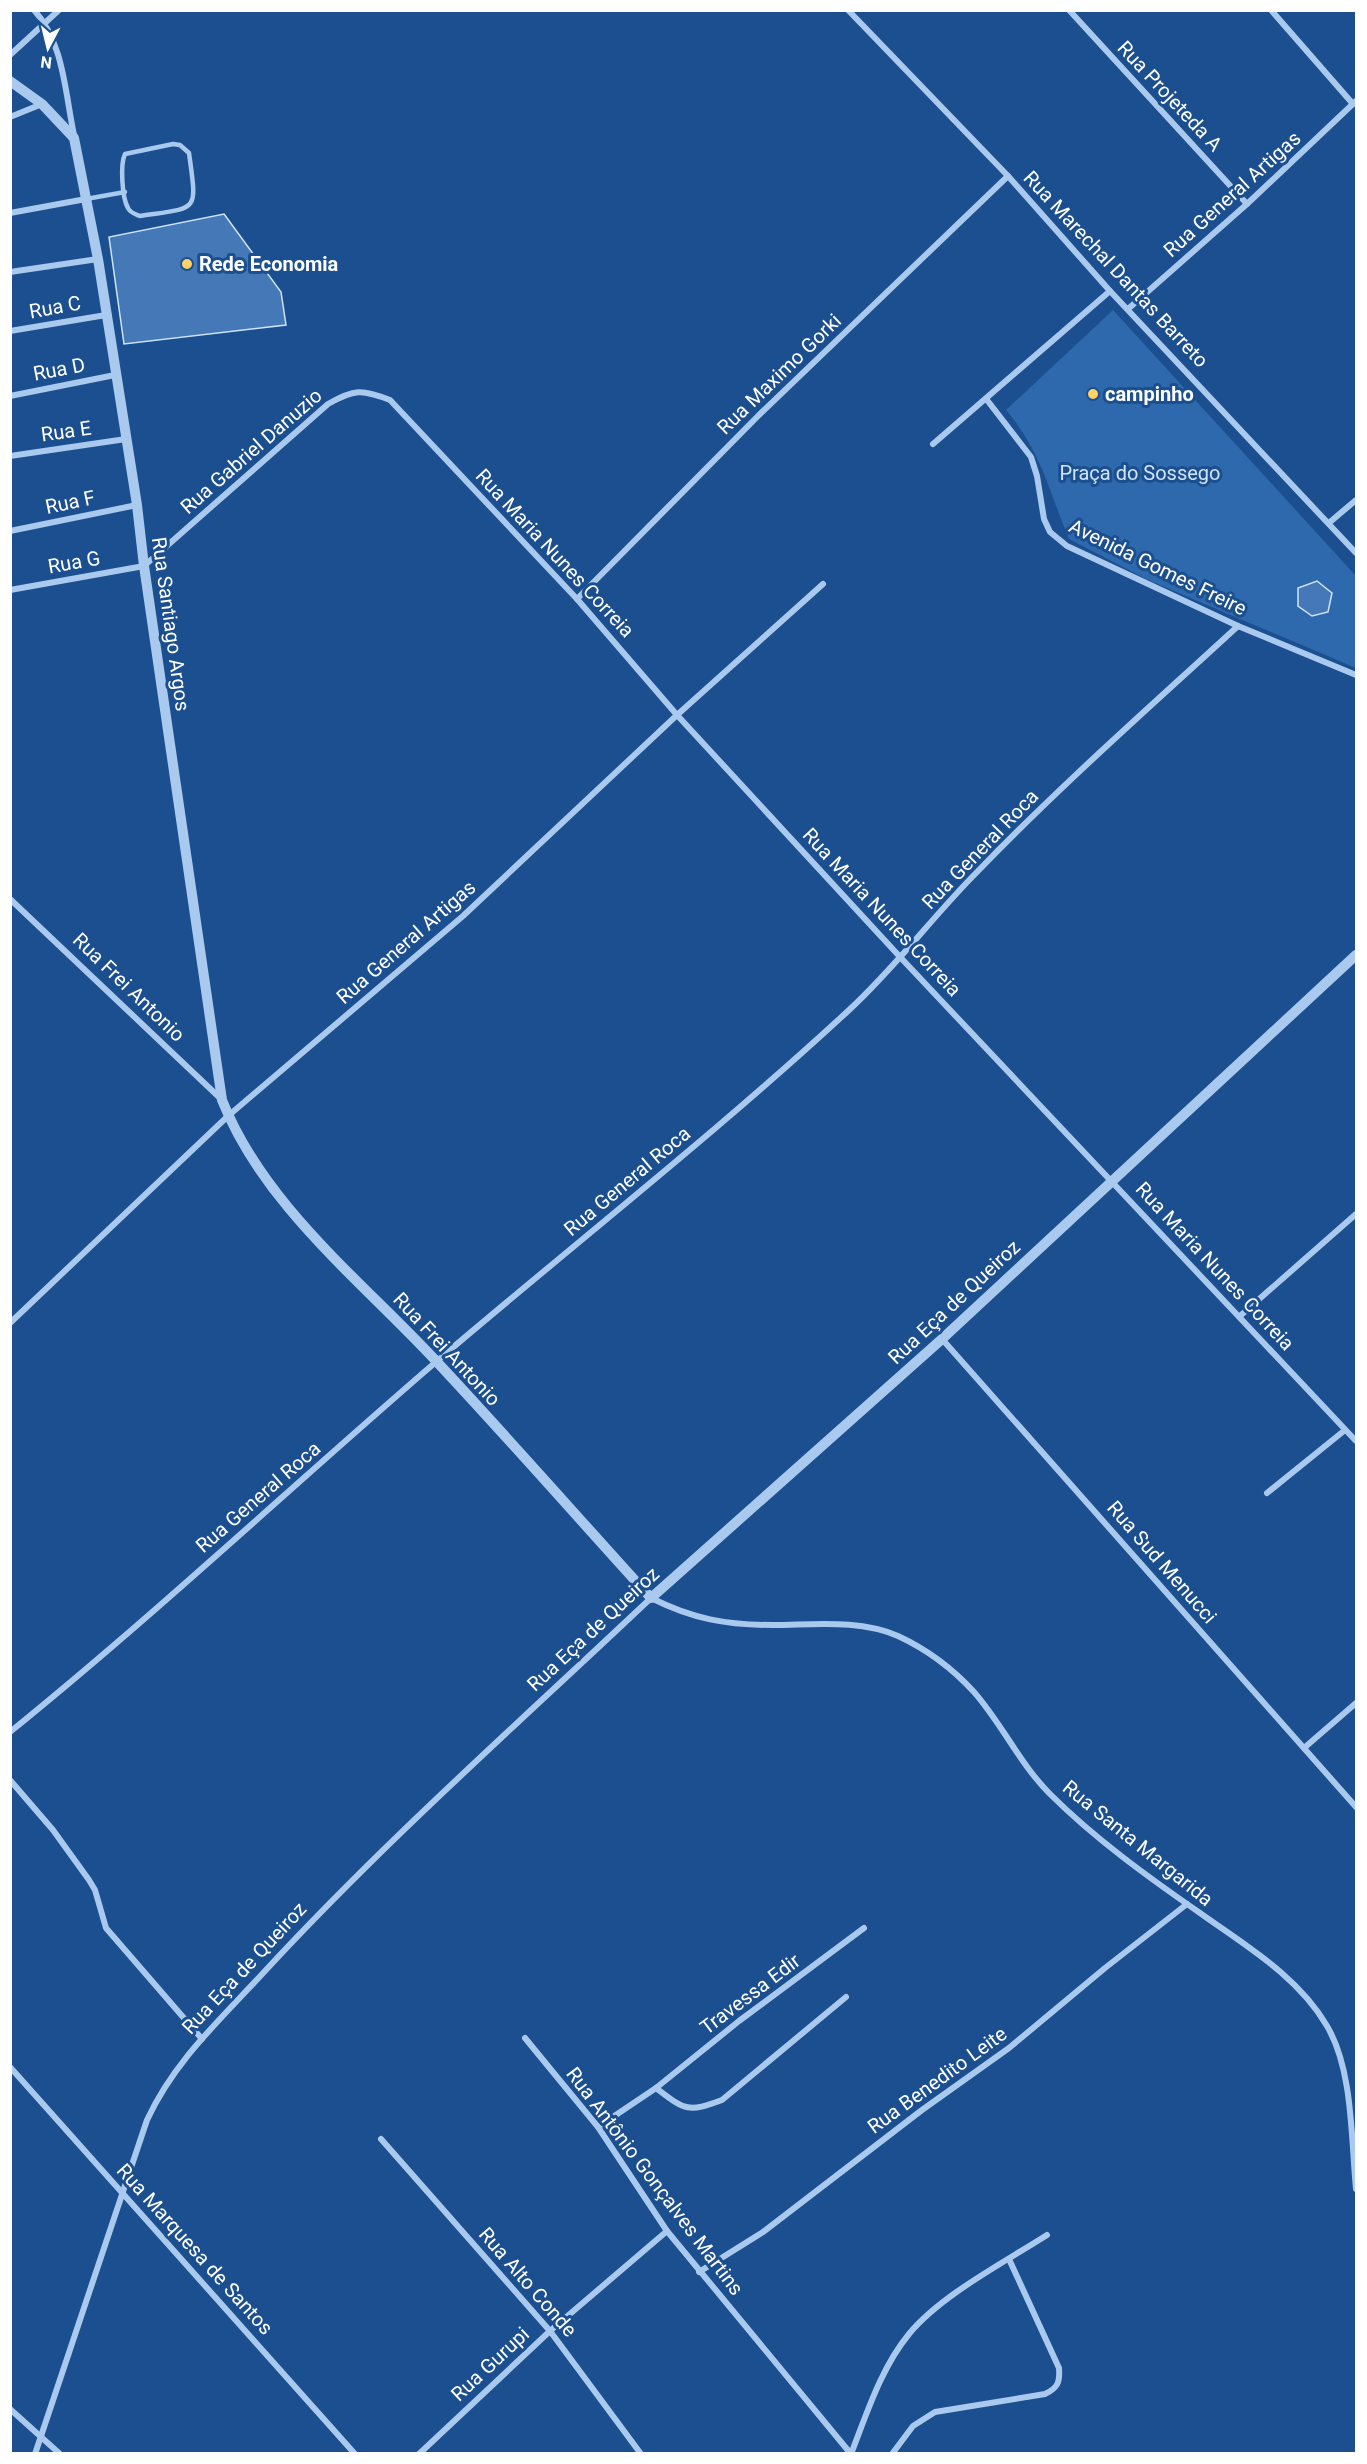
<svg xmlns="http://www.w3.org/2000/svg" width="1367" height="2464" viewBox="0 0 1367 2464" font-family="Roboto,sans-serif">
  <rect width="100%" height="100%" fill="#1b4f8f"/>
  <path fill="#2e69ad" d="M1113,310L1356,576V668L1148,580L1069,539C1048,489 1042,453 1006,410Z"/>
  <g fill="#4478b7" stroke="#cfe3fa" stroke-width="1.5">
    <polygon points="224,214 281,292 286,325 124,344 109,237"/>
    <polygon points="1317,581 1332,593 1328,612 1312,616 1298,606 1298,588"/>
  </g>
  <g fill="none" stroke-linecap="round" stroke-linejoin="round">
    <g stroke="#a9c9ee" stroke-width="4.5">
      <path d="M173,144L180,145L189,153C197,213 200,207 140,216C135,214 130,213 128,208C122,198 120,164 125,154Z"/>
      <polyline points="86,199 125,192"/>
    </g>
    <g stroke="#a9c9ee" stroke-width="6">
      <path d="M34,10C64,43 65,93 74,135"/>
      <polyline points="848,10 1008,176 1110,291 1356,553"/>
      <polyline points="1069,10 1247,204"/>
      <polyline points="1271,10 1353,104"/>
      <polyline points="10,55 59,10"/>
      <polyline points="10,117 42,104"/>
      <polyline points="10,213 86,199"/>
      <polyline points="10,272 98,259"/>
      <polyline points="1128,309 1247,204 1356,101"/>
      <polyline points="10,331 106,315"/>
      <polyline points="10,396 115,375"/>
      <polyline points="987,400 1031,457 1037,476 1044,519 1050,532 1067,546 1238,626 1356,675"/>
      <polyline points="933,444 1110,291"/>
      <polyline points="10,456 126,439"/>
      <polyline points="1330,522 1356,500"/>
      <polyline points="10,531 137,505"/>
      <path d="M10,590L144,566L328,404C354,389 362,389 390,400L577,599L677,715L901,958L1356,1441"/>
      <polyline points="577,599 759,415 1008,176"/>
      <polyline points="10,899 220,1098"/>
      <polyline points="1240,1316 1356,1214"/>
      <polyline points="10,1323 228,1116 463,916 677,715 823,584"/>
      <polyline points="942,1339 1356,1807"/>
      <polyline points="1267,1493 1345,1430"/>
      <path d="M10,1732C157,1613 294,1484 437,1361C574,1244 716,1133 848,1011C895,968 933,916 978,871C1061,785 1151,706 1238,626"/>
      <polyline points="1304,1748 1356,1703"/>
      <polyline points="10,1780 53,1830 89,1880 95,1890 106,1928 202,2039"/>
      <polyline points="525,2038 598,2127 667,2231 851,2454"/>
      <polyline points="10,2067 355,2454"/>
      <path d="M656,2088C685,2110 687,2113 722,2100L846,1997"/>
      <polyline points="598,2127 656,2088 739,2021 864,1928"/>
      <polyline points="381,2139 550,2331 641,2454"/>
      <polyline points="699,2272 763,2232 922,2110 1009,2048 1105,1968 1187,1904"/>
      <polyline points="10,2409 60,2454"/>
      <path d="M35,2454L147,2120C175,2060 220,2020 265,1971C386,1840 521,1721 651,1598C693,1619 726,1625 773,1625C813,1625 859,1619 898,1636C926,1649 953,1669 974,1692C1002,1724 1020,1764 1050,1794C1094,1838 1148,1877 1200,1913C1246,1946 1298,1976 1327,2026C1353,2070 1351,2138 1356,2189"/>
      <polyline points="419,2454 550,2331 667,2231"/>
      <path d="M851,2454C867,2413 881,2368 909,2334C941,2295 1005,2262 1047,2235"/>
      <path d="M892,2454L913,2426L935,2412L1045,2394C1058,2388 1060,2382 1059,2368L1009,2259"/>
    </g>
    <path stroke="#a9c9ee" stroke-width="10" d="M10,81L42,104L74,138L98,259L137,505L144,566L222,1100C264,1206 362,1281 437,1362C510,1440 580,1520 651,1598L942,1339L1356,955"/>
  </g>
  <g fill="#ffd166" stroke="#1b4f8f" stroke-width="2">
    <circle cx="187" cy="264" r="6"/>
    <circle cx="1093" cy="394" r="6"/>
  </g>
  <g text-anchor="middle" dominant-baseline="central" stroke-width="6" stroke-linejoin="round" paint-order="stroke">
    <g font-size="20" fill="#fff" stroke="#1b4f8f">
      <text transform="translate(1170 96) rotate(47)">Rua Projeteda A</text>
      <text transform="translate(1232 194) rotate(-42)">Rua General Artigas</text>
      <text transform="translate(1116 269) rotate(47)">Rua Marechal Dantas Barreto</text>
      <text transform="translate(55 307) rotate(-10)">Rua C</text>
      <text transform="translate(59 369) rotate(-11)">Rua D</text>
      <text transform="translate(779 374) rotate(-44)">Rua Maximo Gorki</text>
      <text transform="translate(66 431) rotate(-8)">Rua E</text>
      <text transform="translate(251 451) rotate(-41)">Rua Gabriel Danuzio</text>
      <text transform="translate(70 502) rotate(-12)">Rua F</text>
      <text transform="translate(555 553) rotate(47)">Rua Maria Nunes Correia</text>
      <text transform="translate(74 562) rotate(-10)">Rua G</text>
      <text transform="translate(1158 567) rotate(26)">Avenida Gomes Freire</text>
      <text transform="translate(171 624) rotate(82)">Rua Santiago Argos</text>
      <text transform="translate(980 849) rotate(-46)">Rua General Roca</text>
      <text transform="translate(882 912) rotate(47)">Rua Maria Nunes Correia</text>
      <text transform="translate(406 942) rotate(-41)">Rua General Artigas</text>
      <text transform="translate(129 987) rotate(44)">Rua Frei Antonio</text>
      <text transform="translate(627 1181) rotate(-40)">Rua General Roca</text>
      <text transform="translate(1215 1266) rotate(47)">Rua Maria Nunes Correia</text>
      <text transform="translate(954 1302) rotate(-43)">Rua Eça de Queiroz</text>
      <text transform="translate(447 1349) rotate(47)">Rua Frei Antonio</text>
      <text transform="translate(258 1497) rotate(-41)">Rua General Roca</text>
      <text transform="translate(1162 1562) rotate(49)">Rua Sud Menucci</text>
      <text transform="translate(593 1629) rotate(-43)">Rua Eça de Queiroz</text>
      <text transform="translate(1138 1843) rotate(39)">Rua Santa Margarida</text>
      <text transform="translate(244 1968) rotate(-47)">Rua Eça de Queiroz</text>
      <text transform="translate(750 1994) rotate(-37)">Travessa Edir</text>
      <text transform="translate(937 2080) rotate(-36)">Rua Benedito Leite</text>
      <text transform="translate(655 2181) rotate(53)">Rua Antônio Gonçalves Martins</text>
      <text transform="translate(195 2249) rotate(48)">Rua Marquesa de Santos</text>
      <text transform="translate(528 2282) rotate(49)">Rua Alto Conde</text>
      <text transform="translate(490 2364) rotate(-43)">Rua Gurupi</text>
    </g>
    <g font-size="20" font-weight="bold" fill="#fff" stroke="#1b4f8f" text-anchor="start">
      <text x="199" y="264">Rede Economia</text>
      <text x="1105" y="394">campinho</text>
    </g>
    <g font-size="20" fill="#cfe3fa" stroke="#1b4f8f">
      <text x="1140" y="473">Praça do Sossego</text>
    </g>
  </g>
  <rect width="1367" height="2464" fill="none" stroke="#ffffff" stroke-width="24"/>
  <g transform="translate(48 48) rotate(187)" stroke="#1b4f8f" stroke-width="4.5" paint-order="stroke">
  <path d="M0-4.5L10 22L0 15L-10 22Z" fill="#ffffff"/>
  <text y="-9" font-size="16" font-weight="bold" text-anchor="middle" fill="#ffffff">N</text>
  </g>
</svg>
